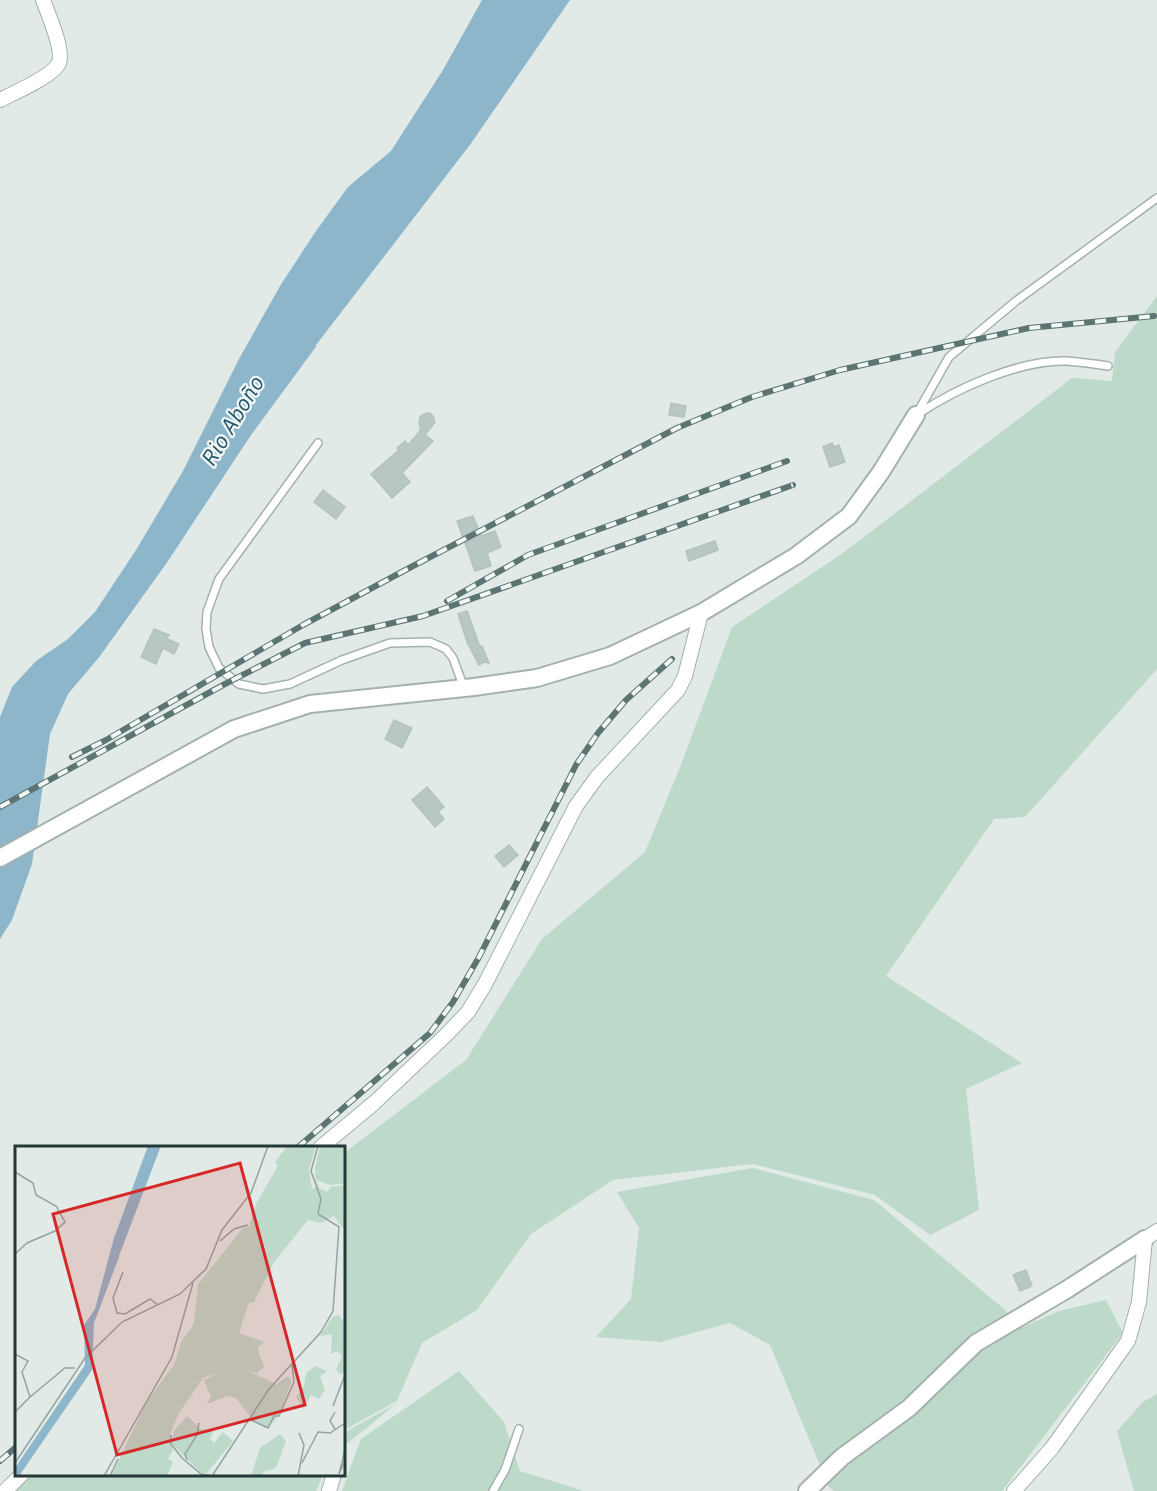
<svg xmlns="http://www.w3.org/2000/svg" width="1157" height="1491" viewBox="0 0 1157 1491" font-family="'IBM Plex Sans',sans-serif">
  <rect width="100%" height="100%" fill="#e1eae7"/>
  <g fill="#bcd9c9">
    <polygon points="1157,296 1157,669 1025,817 994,819 886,976 1022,1063 966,1089 979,1210 930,1235 875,1195 753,1164 613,1180 531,1234 477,1310 422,1343 397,1401 346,1429 344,1434 344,1153 466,1060 542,939 645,852 681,765 732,627 843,553 1072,378 1112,381 1115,352"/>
    <polygon points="753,1168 874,1200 1004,1309 1021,1328 1059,1311 1106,1300 1123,1333 1002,1491 834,1491 829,1487 770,1345 730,1323 660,1342 596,1337 631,1299 639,1228 617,1192"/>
    <polygon points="459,1371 504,1422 520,1471 584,1491 342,1491 361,1439"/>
    <polygon points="1157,1394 1157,1491 1134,1491 1117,1431 1143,1402"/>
    <polygon points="396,1404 344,1446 344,1439 347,1431"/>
    <polygon points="31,1475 31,1474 323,1475 316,1491 15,1491"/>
  </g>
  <polygon fill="#8eb6ca" points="482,0 570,0 470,145 329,329 251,435 168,561 100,656 68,694 50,734 32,864 12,920 0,939 0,717 12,687 36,661 68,639 95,612 136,550 183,471 239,359 280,286 316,231 348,187 391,151 443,70"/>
  <polygon fill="#e1eae7" points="572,0 573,2 473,146 318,349 316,345 470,145"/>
  <g fill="#b9c7c4" stroke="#b4c3bf" stroke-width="1.5">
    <polygon points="671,403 686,406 684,417 669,415"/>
    <polygon points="429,413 433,416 435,422 425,435 433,441 402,473 410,482 392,498 371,474 399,450 397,448 405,441 408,445 420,431 421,432 419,422 420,417 424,414"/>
    <polygon points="832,443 834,447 839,445 845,462 830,467 823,447"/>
    <polygon points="323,490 345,507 336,519 314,502"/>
    <polygon points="473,516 481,536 495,531 501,547 487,553 491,566 475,571 457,521"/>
    <polygon points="715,541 718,550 689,561 686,551"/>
    <polygon points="467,611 480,647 482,646 489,663 484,662 479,665 467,642 458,614"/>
    <polygon points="154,629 169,635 167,639 179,644 174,654 163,648 156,664 141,657"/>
    <polygon points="394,720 412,728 402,748 385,739"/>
    <polygon points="427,787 444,807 438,812 444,819 435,827 412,800"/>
    <polygon points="509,845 518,855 504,867 495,856"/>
    <polygon points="1026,1270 1032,1286 1020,1291 1013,1275"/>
  </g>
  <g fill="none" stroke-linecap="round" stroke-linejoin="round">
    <defs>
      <g id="service">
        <path d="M918,414C957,388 1019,360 1066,361C1080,362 1095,364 1108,366"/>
        <polyline points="916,415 949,357 1016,301 1157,198"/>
        <polyline points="318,443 219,579 207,612 206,629 209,647 219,668 239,684 263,689 290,684 342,660 390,643 430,642 446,649 453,658 464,688"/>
        <polyline points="493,1491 505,1470 519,1429"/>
      </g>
      <g id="minor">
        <path d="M0,100C14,93 53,76 59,63C64,49 48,14 43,0"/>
        <polyline points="320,1148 374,1103 446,1035 468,1012 485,984 576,806 597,777 678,690 685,676 701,613"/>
        <polyline points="5,1491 22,1474"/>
        <polyline points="329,1491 334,1474"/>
        <polyline points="1014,1491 1052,1448 1128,1341 1139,1302 1145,1239 1157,1231"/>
      </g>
      <g id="tertiary">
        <polyline points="0,858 234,729 310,704 474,687 537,678 610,656 701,613 796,556 849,516 881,472 916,415"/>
        <polyline points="807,1491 842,1457 909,1408 976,1343 1066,1290 1145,1239"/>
      </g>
    </defs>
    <use href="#service" stroke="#a4b1af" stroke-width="10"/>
    <use href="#minor" stroke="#a4b1af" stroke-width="16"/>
    <use href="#tertiary" stroke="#a4b1af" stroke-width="20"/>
    <use href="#service" stroke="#fff" stroke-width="7"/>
    <use href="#minor" stroke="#fff" stroke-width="14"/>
    <use href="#tertiary" stroke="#fff" stroke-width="16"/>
    <defs>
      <g id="rail">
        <polyline points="447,601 528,555 787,461"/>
        <polyline points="72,757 106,740 303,625 413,566 677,428 752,397 840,370 1029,328 1154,316"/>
        <polyline points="0,807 225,684 305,643 423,616 793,485"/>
        <polyline points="297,1148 430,1033 453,1002 479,957 576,765 598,733 626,700 672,659"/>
        <polyline points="0,1461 16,1447"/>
      </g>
    </defs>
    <use href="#rail" stroke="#5d7572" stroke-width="6"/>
    <use href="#rail" stroke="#f1f7f5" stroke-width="4" stroke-dasharray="11" stroke-linecap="butt"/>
  </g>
  <g text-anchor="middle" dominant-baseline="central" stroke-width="4.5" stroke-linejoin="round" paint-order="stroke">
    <g font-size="22" font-style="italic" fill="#23556f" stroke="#f1f7f5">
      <text transform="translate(232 420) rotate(-59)">Rio Aboño</text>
    </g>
  </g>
  <g transform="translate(15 1146)">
    <rect width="330" height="330" fill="#e1eae7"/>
    <path d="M272,0H301L294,23L297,43L301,41L300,22L305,1L330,0V37L316,39L301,34L304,42L312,46L316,41L330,39V85L319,70L306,77L293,74L259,116L239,156L234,157L224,187L249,196L242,202L249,221L242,227L233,225L261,238L273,230L277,235L264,269L253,282L237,273L221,252L213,250L192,258L196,251L189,234L205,226L188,232L164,267L155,288L158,304L153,313L158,316L152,330H96L132,255L159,219L166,196L179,178L183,138L228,82L234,81L241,58L263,20L260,16ZM324,169L330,178V225L326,229L321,223L327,211L323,205L316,208L317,188L305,190L318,171ZM301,220L312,225L305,230L310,244L304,253L296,249L288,263L281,251L289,240L291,227ZM172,270L186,283L199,284L195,293L199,297L208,286L218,295L192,327H186L157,298L159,285ZM265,288L271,295L261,322L248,326L247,330H236L245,302Z" fill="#bcd9c9"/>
    <path d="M133,0H146L79,177L77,224L4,330H0V322L70,219L69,179L80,163L99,92Z" fill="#8eb6ca"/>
    <path d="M146,0L149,1L105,112L104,110Z" fill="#e1eae7"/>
    <path fill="none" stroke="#95a3a1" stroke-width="1.5" d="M0,26L18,37L21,49L41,60L50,76L40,85L12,97L0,108M205,95L219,83L233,79M108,126L98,152L102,167L110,168L135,153L143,159M0,208L13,215L7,226L15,251L50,222H60M318,260L330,229M0,266L15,251M320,266L315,275L320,283M234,273L253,282L259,270H264L279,236L277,219M156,289V298L167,312L186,328L197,330M330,304L324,328L330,315M172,314L170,308L182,289L184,277M0,317L70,212L107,176L165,148L191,123L207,84L236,47L253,0M287,317L303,286L315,287L330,277M89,330L157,211L178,137M95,330L103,313M197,330L254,243L306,186L318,165L324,81L303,68L306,53L296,25L303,0M283,330L289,299L284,287"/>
    <path fill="#d62828" fill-opacity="0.15" stroke="#d62828" stroke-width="3" d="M225,17L290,259L102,309L38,68Z"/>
    <rect width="330" height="330" fill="none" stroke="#233937" stroke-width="3"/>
  </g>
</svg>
